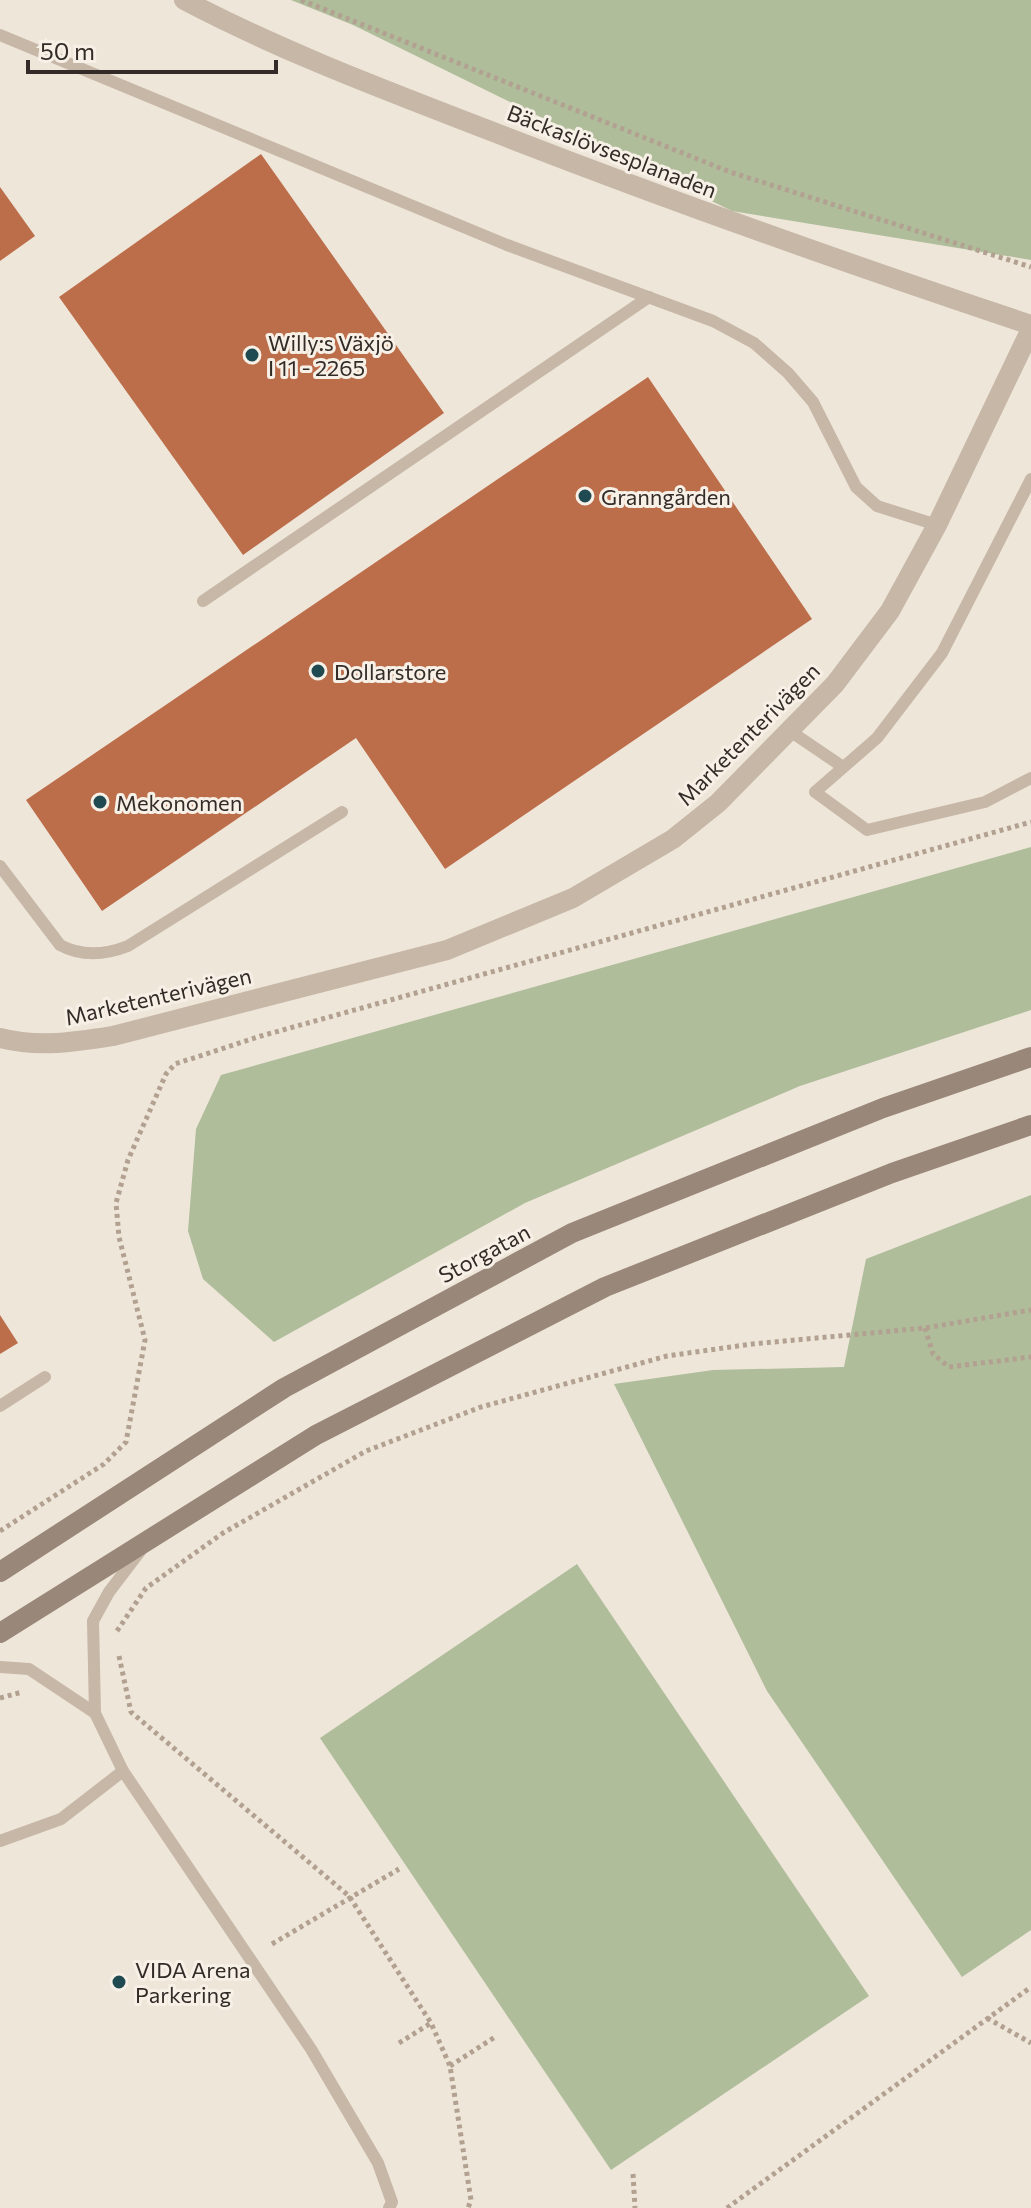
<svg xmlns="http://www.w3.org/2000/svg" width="1031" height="2208" viewBox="0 0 1031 2208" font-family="Commissioner,sans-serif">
  <rect width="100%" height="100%" fill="#efe6da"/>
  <g fill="#afbd9b">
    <polygon points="291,0 1031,0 1031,260 732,211 353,25"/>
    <polygon points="1031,847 1031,1010 800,1086 525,1203 274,1342 203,1279 188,1231 196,1129 221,1075"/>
    <polygon points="1031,1195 1031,1930 962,1977 767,1691 614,1384 713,1370 844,1367 866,1259"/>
    <polygon points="577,1564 869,1996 611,2170 320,1738"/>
  </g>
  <g fill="#bc6e4b">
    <polygon points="261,154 444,413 243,555 59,297"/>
    <polygon points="0,187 35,236 0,261"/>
    <polygon points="648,377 812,619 445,869 356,738 102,911 26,800"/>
    <polygon points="0,1315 18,1343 0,1354"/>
  </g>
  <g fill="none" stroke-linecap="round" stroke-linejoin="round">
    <g stroke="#b2a191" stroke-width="5" stroke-dasharray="4 4" stroke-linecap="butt">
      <polyline points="301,0 730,172 1031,267"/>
      <polyline points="925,1328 933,1354 949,1367 1031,1357"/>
      <polyline points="0,1531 104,1464 126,1442 145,1340 119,1237 116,1203 128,1160 166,1074 175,1064 261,1036 1031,822"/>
      <polyline points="117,1631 146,1588 223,1533 366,1451 481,1407 667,1356 752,1344 925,1328 1031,1310"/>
      <polyline points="119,1656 131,1712 349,1896 431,2023 450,2066 471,2200 468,2208"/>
      <polyline points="0,1698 22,1692"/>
      <polyline points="272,1944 399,1869"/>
      <polyline points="987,2018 1031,2043"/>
      <polyline points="399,2043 431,2023"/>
      <polyline points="450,2066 495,2037"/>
      <polyline points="633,2174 635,2208"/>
      <polyline points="727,2208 1031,1987"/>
    </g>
    <g stroke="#c6b7a7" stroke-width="12">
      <polyline points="0,35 507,245 713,321 754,343 788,373 813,402 856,487 877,506 937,525"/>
      <polyline points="1031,479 942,653 877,738 815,792 867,830 985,802 1031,778"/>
      <polyline points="203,601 649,297"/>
      <polyline points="790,731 843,767"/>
      <path d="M0,866L60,945C82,957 105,955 128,946L342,812"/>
      <polyline points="0,1406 45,1377"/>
      <polyline points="0,1667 29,1669 95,1713"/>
      <polyline points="123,1771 311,2049 378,2163 392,2202 389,2208"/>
      <polyline points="0,1841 61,1819 123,1771 95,1713 93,1621 109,1592 141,1550"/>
    </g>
    <path stroke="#c6b7a7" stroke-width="20" d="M0,1038C38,1048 75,1042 113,1036L447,950L573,898L673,839L718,803L835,684L890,611L937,525L1031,329"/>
    <path stroke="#c6b7a7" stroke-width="20" d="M184,0C285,53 390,92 496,133C673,202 851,265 1031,325"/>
    <g stroke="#998779" stroke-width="20">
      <polyline points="0,1572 284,1388 572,1233 883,1108 1031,1057"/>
      <polyline points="0,1633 316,1435 605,1287 892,1173 1031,1125"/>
    </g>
  </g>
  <g fill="#204a51" stroke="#f7f0e6" stroke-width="3">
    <circle cx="252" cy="355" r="8"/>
    <circle cx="585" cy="496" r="8"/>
    <circle cx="318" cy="671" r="8"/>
    <circle cx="100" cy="802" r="8"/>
    <circle cx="119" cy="1982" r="8"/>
  </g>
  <g text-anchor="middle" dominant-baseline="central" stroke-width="6" stroke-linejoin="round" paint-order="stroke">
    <g font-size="22" fill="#332b27" stroke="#f7f0e6">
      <text transform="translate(612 151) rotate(21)">Bäckaslövsesplanaden</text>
      <text transform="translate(748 734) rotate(-45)">Marketenterivägen</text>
      <text transform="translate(158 996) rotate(-13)">Marketenterivägen</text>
      <text transform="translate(484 1253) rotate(-28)">Storgatan</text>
    </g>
    <g font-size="22" fill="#332b27" stroke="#f7f0e6" text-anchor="start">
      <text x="268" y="342">Willy:s Växjö<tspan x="268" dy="25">I 11 - 2265</tspan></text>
      <text x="601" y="496">Granngården</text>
      <text x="334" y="671">Dollarstore</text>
      <text x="116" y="802">Mekonomen</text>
      <text x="135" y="1969">VIDA Arena<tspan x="135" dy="25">Parkering</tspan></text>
    </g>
  </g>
  <path d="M28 60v12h248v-12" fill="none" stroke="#332b27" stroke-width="4"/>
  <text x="40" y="60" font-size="24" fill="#332b27" stroke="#f7f0e6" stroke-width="6" paint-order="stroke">50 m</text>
</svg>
